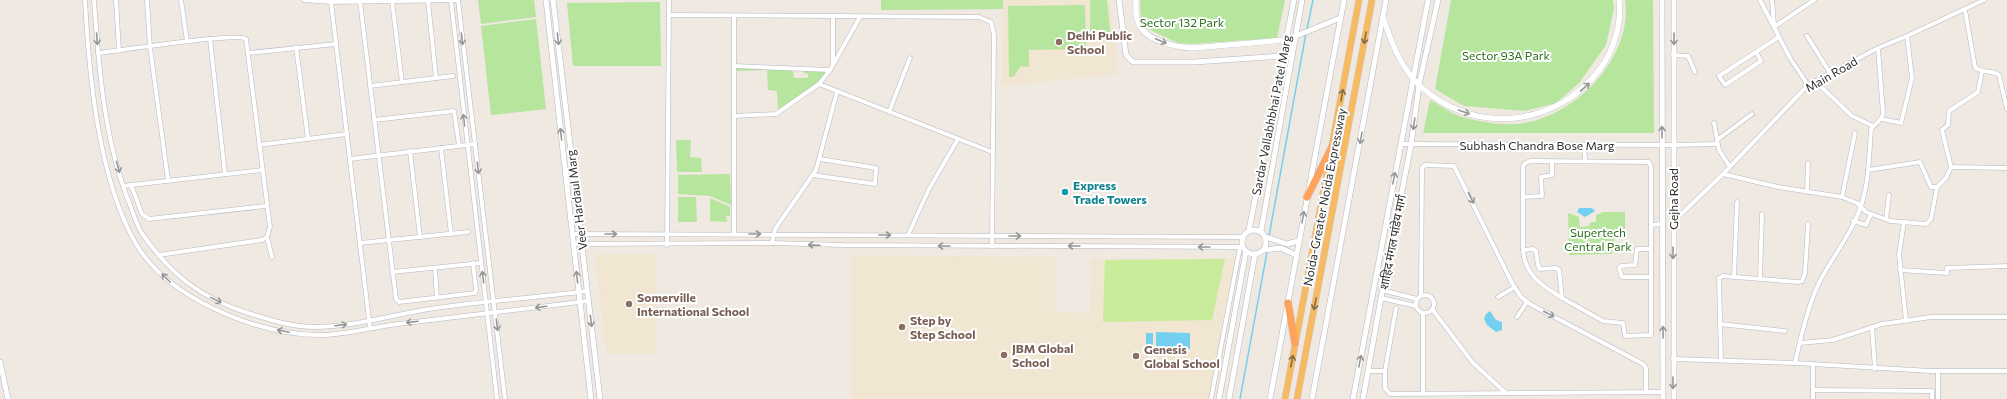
<svg xmlns="http://www.w3.org/2000/svg" width="2007" height="399" viewBox="0 0 2007 399" font-family="Commissioner,'Noto Sans Devanagari',sans-serif">
  <rect width="100%" height="100%" fill="#efe9e1"/>
  <g fill="#f0e6d1">
    <polygon points="1003,0 1110,0 1118,74 1002,86"/>
    <polygon points="595,254 656,254 656,354 607,354"/>
    <polygon points="851,255 1055,257 1055,312 1090,313 1091,259 1235,258 1209,399 851,399"/>
  </g>
  <g fill="#b6e59e">
    <polygon points="478,0 534,0 536,17 481,24"/>
    <polygon points="881,0 1003,0 1003,9 881,10"/>
    <polygon points="1090,0 1107,0 1111,37 1097,40 1090,35"/>
    <polygon points="1140,0 1285,0 1277,38 1192,44 1178,43 1146,28 1141,21"/>
    <polygon points="1451,0 1613,0 1614,8 1606,45 1579,83 1556,103 1525,111 1464,106 1435,89"/>
    <path d="M1625,0H1653L1654,133H1423L1430,100C1440,105 1451,114 1462,117C1477,121 1497,125 1513,124C1570,123 1634,59 1625,0Z"/>
    <polygon points="660,2 661,66 573,66 567,3"/>
    <polygon points="1085,5 1086,49 1026,50 1029,51 1029,67 1021,66 1013,77 1009,77 1008,6"/>
    <polygon points="536,19 546,109 491,115 481,26"/>
    <polygon points="736,67 793,70 794,78 808,78 808,74 804,73 804,71 828,71 818,84 778,111 777,91 768,90 767,70 737,71"/>
    <polygon points="676,140 691,140 690,157 701,158 702,172 677,172"/>
    <polygon points="730,174 731,205 710,196 678,194 678,175"/>
    <polygon points="678,197 696,197 697,222 678,222"/>
    <polygon points="710,198 730,207 730,216 726,216 727,222 710,221"/>
    <polygon points="1604,212 1625,212 1625,238 1614,239 1612,254 1569,255 1568,213 1579,217 1580,227 1589,226 1591,222 1596,222 1596,215"/>
  </g>
  <polygon fill="#c9ec9a" points="1225,259 1212,320 1103,322 1105,260"/>
  <g fill="#75cff0">
    <polygon points="1579,208 1592,208 1595,211 1585,217 1577,212"/>
    <polygon points="1490,311 1496,320 1502,322 1502,330 1496,332 1487,325 1484,319 1486,314"/>
    <polygon points="1156,332 1190,333 1190,349 1156,348"/>
    <rect x="1146" y="333" width="7" height="16"/>
  </g>
  <g fill="none" stroke-linecap="round" stroke-linejoin="round">
    <g stroke="#75cff0" stroke-width="1.5">
      <polyline points="1307,29 1313,0"/>
      <polyline points="1269,236 1306,33"/>
      <polyline points="1267,248 1269,240"/>
      <polyline points="1240,399 1267,252"/>
    </g>
    <defs>
      <g id="minor">
        <path d="M85,0C89,75 98,178 136,244C157,279 192,300 228,315C257,327 292,336 325,335C349,334 374,327 398,324C461,316 525,309 588,301"/>
        <path d="M94,0C99,70 104,140 130,205C134,215 137,227 143,235C171,274 199,297 245,312C267,319 291,327 315,327C353,327 392,315 429,309C482,301 535,298 587,291"/>
        <polyline points="116,0 119,51"/>
        <polyline points="147,0 150,47 168,180"/>
        <polyline points="181,0 187,41"/>
        <polyline points="304,0 331,2 458,0"/>
        <polyline points="451,0 497,399"/>
        <polyline points="458,0 505,399"/>
        <polyline points="1760,0 1790,58 1808,85"/>
        <polyline points="1772,0 1774,25"/>
        <polyline points="360,1 396,299 399,302 475,293 476,290 473,263"/>
        <polyline points="392,1 402,82"/>
        <polyline points="428,1 436,78"/>
        <polyline points="331,2 370,328"/>
        <path d="M1965,10L1975,67C1982,74 1991,69 1999,75L2007,109"/>
        <polyline points="669,15 979,17 991,22 994,35 992,246"/>
        <polyline points="734,16 734,234"/>
        <polyline points="833,17 833,64"/>
        <polyline points="1774,27 1814,0"/>
        <polyline points="1807,36 1830,73"/>
        <polyline points="210,39 225,174"/>
        <polyline points="296,47 308,139"/>
        <polyline points="1756,52 1761,61 1725,85 1719,76 1779,37"/>
        <path d="M98,53C117,51 238,32 246,39L270,227L267,237L272,257"/>
        <polyline points="248,53 336,44"/>
        <polyline points="1673,55 1688,56 1695,72"/>
        <polyline points="735,66 830,70"/>
        <polyline points="1815,81 1852,116 1873,126"/>
        <polyline points="819,84 992,152"/>
        <polyline points="370,86 453,76"/>
        <polyline points="889,112 910,58"/>
        <polyline points="734,116 776,114 819,84 830,70 860,17"/>
        <polyline points="1882,119 1901,123 1912,78 1907,36"/>
        <polyline points="374,120 454,111 459,145"/>
        <polyline points="1714,123 1719,150 1730,167"/>
        <polyline points="1717,140 1752,114"/>
        <polyline points="1401,144 1673,145 1717,144"/>
        <polyline points="259,145 347,134"/>
        <polyline points="1584,145 1585,160"/>
        <polyline points="441,148 451,234"/>
        <polyline points="410,151 420,237"/>
        <polyline points="350,159 475,144"/>
        <polygon points="1530,161 1649,162 1651,167 1651,335 1625,336 1623,323 1603,321 1562,298 1559,270 1556,268 1540,269 1538,265 1536,251 1533,249 1523,250 1523,167 1524,164"/>
        <polyline points="1951,167 2007,168"/>
        <polyline points="1868,170 1920,162 1931,187 1937,187"/>
        <polyline points="1723,174 1778,187 1842,197 1857,203 1866,212 1890,221 1926,224 1931,219 1937,187 1946,178 1951,167 1942,130 1948,125 1949,111 1978,92 1982,71"/>
        <polyline points="813,175 875,184 876,168 820,159"/>
        <polyline points="131,185 142,214 149,219 266,206"/>
        <polyline points="123,186 262,170"/>
        <polyline points="1807,192 1808,163"/>
        <polyline points="1523,197 1542,196 1541,177 1552,175 1552,161"/>
        <polyline points="1842,197 1855,133"/>
        <polyline points="1886,219 1889,195"/>
        <polyline points="1853,221 1866,225 1871,214"/>
        <polyline points="1673,222 1723,174 1808,85 1878,48 1907,36 1984,0"/>
        <polyline points="1904,222 1899,254 1906,321"/>
        <polyline points="1651,225 1662,224"/>
        <polyline points="572,234 1243,237"/>
        <polyline points="908,235 929,189 958,139"/>
        <polyline points="360,243 468,232"/>
        <polyline points="772,243 775,229 816,170 837,92"/>
        <polyline points="574,244 772,243 842,245 1243,247"/>
        <polyline points="667,245 669,0"/>
        <path d="M1523,250C1525,276 1542,285 1562,298"/>
        <polyline points="159,255 262,240 267,237"/>
        <polyline points="435,268 437,298"/>
        <polyline points="1900,270 1947,273 1947,268 2007,266"/>
        <polyline points="392,272 481,263"/>
        <polyline points="1651,277 1622,277 1619,268 1621,266 1635,265 1637,249 1651,249"/>
        <polyline points="1734,277 1737,202"/>
        <polyline points="1760,279 1762,214"/>
        <polyline points="1382,290 1417,299"/>
        <circle cx="1425" cy="304" r="9"/>
        <polyline points="1421,296 1422,168 1425,165 1454,166 1512,283 1521,297 1530,304 1643,364 1646,368 1646,392"/>
        <polyline points="1498,297 1515,287"/>
        <polyline points="1381,298 1416,306"/>
        <polyline points="1396,308 1385,371 1385,388 1390,394 1663,392"/>
        <polyline points="1432,309 1473,363 1506,393"/>
        <polyline points="1423,313 1423,394"/>
        <polyline points="1517,317 1527,302"/>
        <polyline points="1720,324 1785,331"/>
        <polyline points="1872,327 1875,369"/>
        <polyline points="1800,343 1833,340 1882,324 1931,317 2007,317"/>
        <polyline points="1673,359 1795,363 1931,371 2007,371"/>
        <polyline points="1721,360 1719,278 1723,276 1798,282 1802,281 1805,273 1808,224"/>
        <path d="M1795,363C1800,340 1809,302 1820,281C1833,256 1852,233 1861,206C1869,181 1869,156 1871,130C1874,123 1882,122 1883,113L1878,48"/>
        <polyline points="1813,365 1813,399"/>
        <polyline points="1368,371 1385,371"/>
        <polyline points="1938,371 1938,399"/>
        <polyline points="1813,390 1932,391 1932,399"/>
        <polyline points="1211,399 1240,247"/>
      </g>
      <g id="tertiary">
        <polyline points="546,0 591,399"/>
        <polyline points="553,0 600,399"/>
        <polyline points="1119,0 1126,55 1133,62 1194,62 1283,56"/>
        <polyline points="1662,0 1663,399"/>
        <polyline points="1296,36 1340,18"/>
        <circle cx="1254" cy="242" r="12"/>
        <polyline points="1249,230 1294,0"/>
        <polyline points="1261,231 1302,0"/>
        <polyline points="1266,237 1287,244 1298,241"/>
        <polyline points="1264,250 1281,248 1296,255"/>
        <polyline points="0,362 8,399"/>
        <polyline points="1219,399 1246,251"/>
        <polyline points="1229,399 1255,254"/>
        <polyline points="1270,399 1344,0"/>
        <polyline points="1312,399 1386,0"/>
        <polyline points="1353,399 1428,0"/>
        <polyline points="1363,399 1381,298 1411,145 1419,85 1438,0"/>
        <polyline points="1674,399 1674,0"/>
      </g>
      <g id="secondary">
        <path d="M1136,0C1136,6 1135,16 1138,22C1144,41 1176,47 1192,48L1286,40"/>
        <path d="M1383,17C1391,41 1400,67 1420,86C1474,136 1557,127 1600,69C1614,50 1622,23 1619,0"/>
      </g>
      <g id="trunk">
        <polyline points="1285,399 1359,0"/>
        <polyline points="1297,399 1372,0"/>
      </g>
      <g id="motorway">
        <polyline points="1307,197 1332,147"/>
        <polyline points="1288,303 1295,343"/>
      </g>
    </defs>
    <use href="#minor" stroke="#b4b7c1" stroke-width="5"/>
    <use href="#tertiary" stroke="#b4b7c1" stroke-width="6"/>
    <use href="#secondary" stroke="#b4b7c1" stroke-width="6"/>
    <use href="#trunk" stroke="#c9c9c9" stroke-width="7"/>
    <use href="#motorway" stroke="#c9c9c9" stroke-width="8"/>
    <use href="#minor" stroke="#fff" stroke-width="4"/>
    <use href="#tertiary" stroke="#fff" stroke-width="5"/>
    <use href="#secondary" stroke="#fff" stroke-width="5.5"/>
    <use href="#trunk" stroke="#f8ba60" stroke-width="6"/>
    <use href="#motorway" stroke="#ffa35c" stroke-width="7"/>
  </g>
  <defs><path id="oneway-shaft" d="M-6 0H5M1.5-3L5.5 0L1.5 3" fill="none" stroke-width="1.6" stroke-linecap="round" stroke-linejoin="round"/></defs>
  <g stroke="#896d44">
    <use href="#oneway-shaft" transform="translate(1365 38) rotate(101)"/>
    <use href="#oneway-shaft" transform="translate(1342 95) rotate(-80)"/>
    <use href="#oneway-shaft" transform="translate(1315 304) rotate(101)"/>
    <use href="#oneway-shaft" transform="translate(1292 361) rotate(-79)"/>
  </g>
  <g stroke="#969696">
    <use href="#oneway-shaft" transform="translate(97 39) rotate(86)"/>
    <use href="#oneway-shaft" transform="translate(462 39) rotate(84)"/>
    <use href="#oneway-shaft" transform="translate(558 39) rotate(84)"/>
    <use href="#oneway-shaft" transform="translate(1674 39) rotate(90)"/>
    <use href="#oneway-shaft" transform="translate(1161 41) rotate(23)"/>
    <use href="#oneway-shaft" transform="translate(1585 87) rotate(-43)"/>
    <use href="#oneway-shaft" transform="translate(1464 112) rotate(19)"/>
    <use href="#oneway-shaft" transform="translate(464 120) rotate(-96)"/>
    <use href="#oneway-shaft" transform="translate(1414 124) rotate(98)"/>
    <use href="#oneway-shaft" transform="translate(1662 132) rotate(-90)"/>
    <use href="#oneway-shaft" transform="translate(561 134) rotate(-96)"/>
    <use href="#oneway-shaft" transform="translate(1361 138) rotate(100)"/>
    <use href="#oneway-shaft" transform="translate(118 167) rotate(75)"/>
    <use href="#oneway-shaft" transform="translate(478 168) rotate(83)"/>
    <use href="#oneway-shaft" transform="translate(1394 178) rotate(-79)"/>
    <use href="#oneway-shaft" transform="translate(1471 198) rotate(64)"/>
    <use href="#oneway-shaft" transform="translate(1303 217) rotate(-80)"/>
    <use href="#oneway-shaft" transform="translate(611 234)"/>
    <use href="#oneway-shaft" transform="translate(755 234)"/>
    <use href="#oneway-shaft" transform="translate(885 235)"/>
    <use href="#oneway-shaft" transform="translate(1015 236)"/>
    <use href="#oneway-shaft" transform="translate(814 245) rotate(-178)"/>
    <use href="#oneway-shaft" transform="translate(944 246) rotate(-180)"/>
    <use href="#oneway-shaft" transform="translate(1074 246) rotate(-180)"/>
    <use href="#oneway-shaft" transform="translate(1204 247) rotate(-180)"/>
    <use href="#oneway-shaft" transform="translate(1673 253) rotate(90)"/>
    <use href="#oneway-shaft" transform="translate(483 277) rotate(-97)"/>
    <use href="#oneway-shaft" transform="translate(577 277) rotate(-96)"/>
    <use href="#oneway-shaft" transform="translate(166 278) rotate(-135)"/>
    <use href="#oneway-shaft" transform="translate(216 300) rotate(26)"/>
    <use href="#oneway-shaft" transform="translate(541 307) rotate(173)"/>
    <use href="#oneway-shaft" transform="translate(1549 314) rotate(28)"/>
    <use href="#oneway-shaft" transform="translate(591 321) rotate(83)"/>
    <use href="#oneway-shaft" transform="translate(412 322) rotate(173)"/>
    <use href="#oneway-shaft" transform="translate(341 325) rotate(-7)"/>
    <use href="#oneway-shaft" transform="translate(497 325) rotate(83)"/>
    <use href="#oneway-shaft" transform="translate(283 331) rotate(-168)"/>
    <use href="#oneway-shaft" transform="translate(1663 332) rotate(-90)"/>
    <use href="#oneway-shaft" transform="translate(1360 361) rotate(-79)"/>
    <use href="#oneway-shaft" transform="translate(1673 383) rotate(89)"/>
  </g>
  <g fill="#8d6e63" stroke="#fff" stroke-width="1.5">
    <circle cx="1059" cy="42" r="4"/>
    <circle cx="629" cy="304" r="4"/>
    <circle cx="902" cy="327" r="4"/>
    <circle cx="1004" cy="355" r="4"/>
    <circle cx="1136" cy="356" r="4"/>
  </g>
  <circle fill="#0f9aa8" stroke="#fff" stroke-width="1.5" cx="1065" cy="192" r="4"/>
  <g text-anchor="middle" dominant-baseline="central" stroke-width="4" stroke-linejoin="round" paint-order="stroke">
    <g font-size="12" fill="#2c6e1b" stroke="#fff">
      <text x="1182" y="22">Sector 132 Park</text>
      <text x="1506" y="55">Sector 93A Park</text>
      <text x="1598" y="232">Supertech<tspan x="1598" dy="14">Central Park</tspan></text>
    </g>
    <g font-size="12" font-weight="bold" fill="#785e54" stroke="#fff" text-anchor="start">
      <text x="1067" y="35">Delhi Public<tspan x="1067" dy="14">School</tspan></text>
      <text x="637" y="297">Somerville<tspan x="637" dy="14">International School</tspan></text>
      <text x="910" y="320">Step by<tspan x="910" dy="14">Step School</tspan></text>
      <text x="1012" y="348">JBM Global<tspan x="1012" dy="14">School</tspan></text>
      <text x="1144" y="349">Genesis<tspan x="1144" dy="14">Global School</tspan></text>
    </g>
    <g font-size="12" fill="#2e2e2e" stroke="#fff">
      <text transform="translate(1831 74) rotate(-30)">Main Road</text>
      <text transform="translate(1271 115) rotate(-79)">Sardar Vallabhbhai Patel Marg</text>
      <text x="1537" y="145">Subhash Chandra Bose Marg</text>
      <text transform="translate(1324 197) rotate(-79)">Noida-Greater Noida Expressway</text>
      <text transform="translate(1673 199) rotate(-90)">Gejha Road</text>
      <text transform="translate(576 200) rotate(-97)">Veer Hardaul Marg</text>
      <text transform="translate(1392 242) rotate(-79)">शाहिद मंगल पांडेय मार्ग</text>
    </g>
    <g font-size="12" font-weight="bold" fill="#0d838f" stroke="#fff" text-anchor="start">
      <text x="1073" y="185">Express<tspan x="1073" dy="14">Trade Towers</tspan></text>
    </g>
  </g>
</svg>
